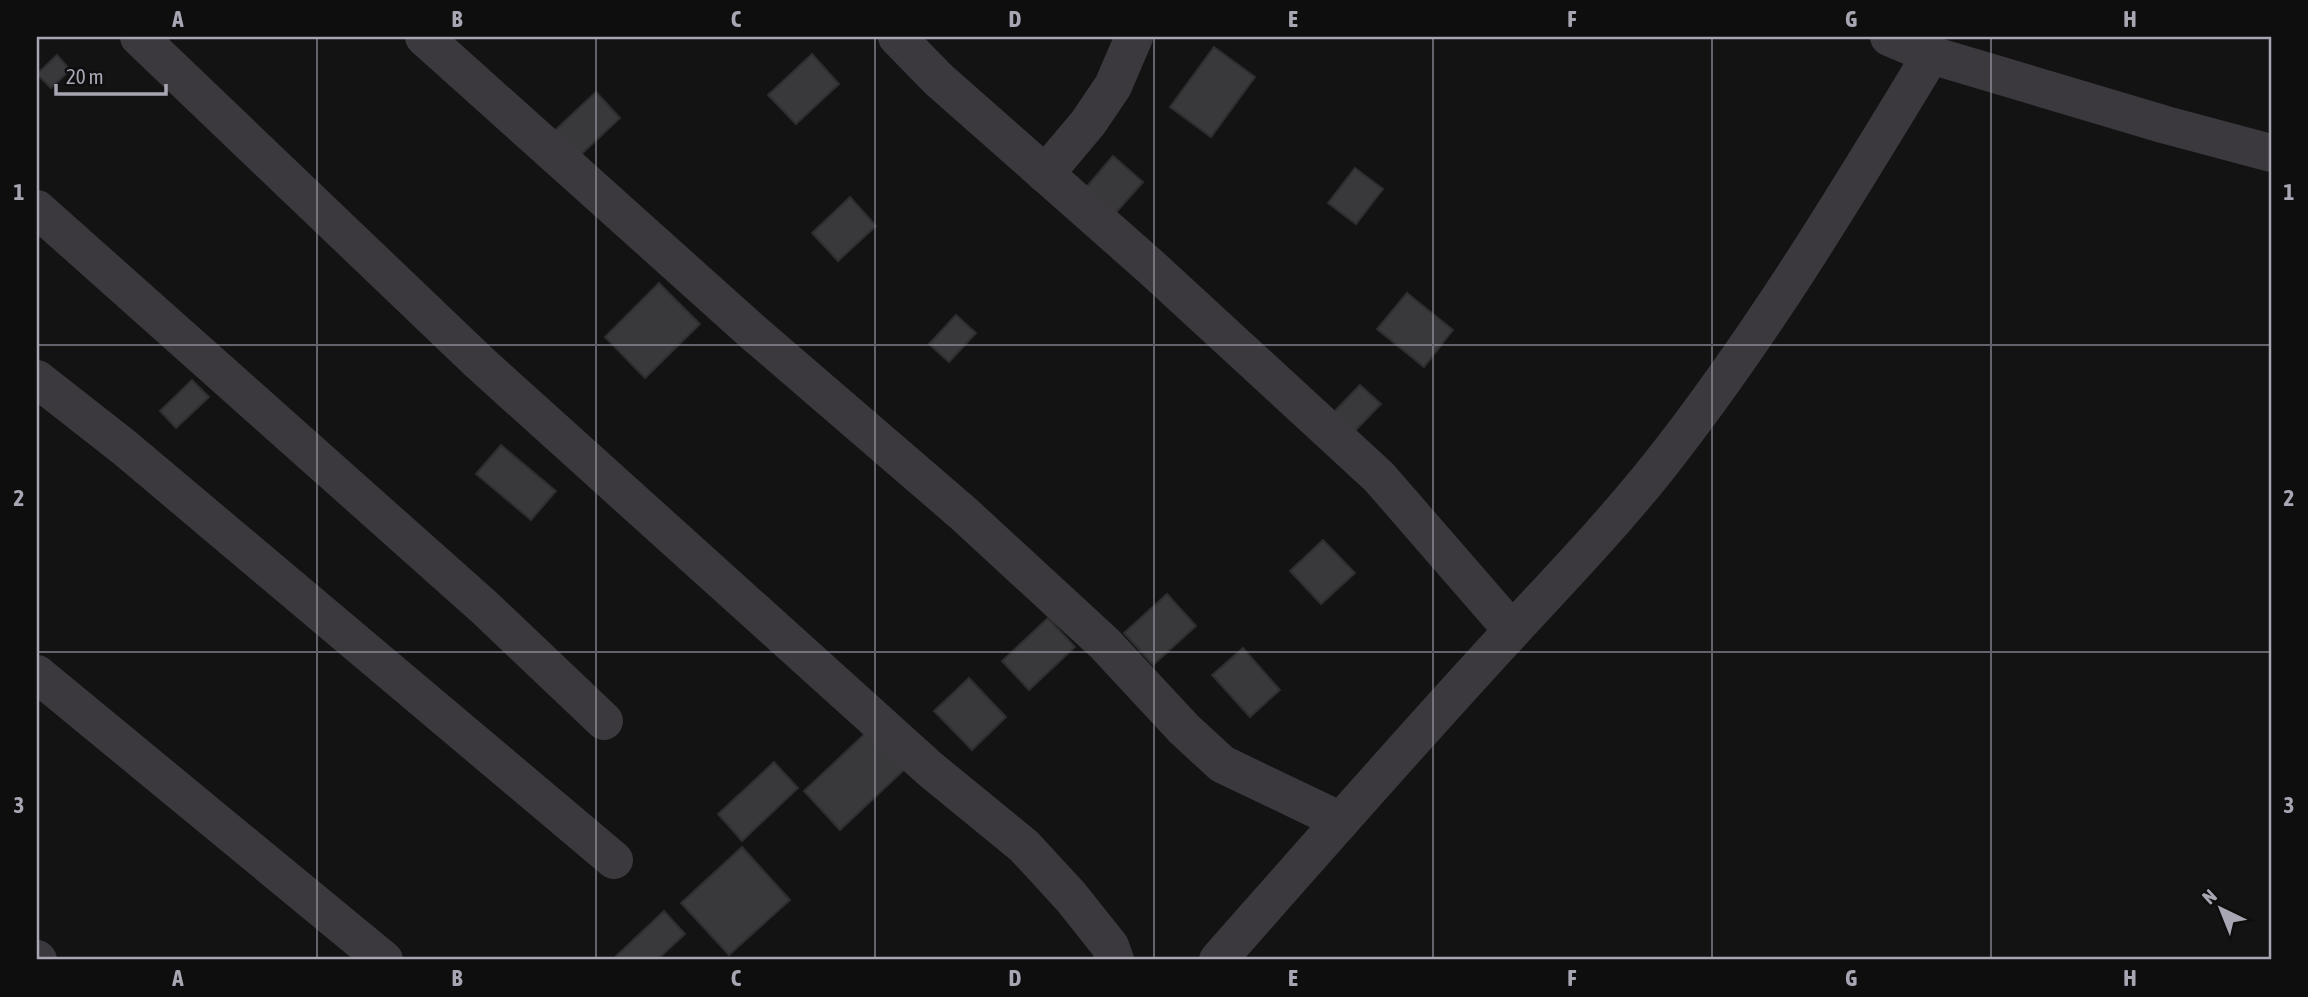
<svg xmlns="http://www.w3.org/2000/svg" width="2308" height="997" viewBox="0 0 2308 997" font-family="'Asap Condensed',sans-serif">
  <rect width="100%" height="100%" fill="#131314"/>
  <g fill="#39383b" stroke="#2e2d30" stroke-width="2">
    <polygon points="1214,47 1255,77 1211,137 1170,107"/>
    <polygon points="812,54 839,84 796,124 768,95"/>
    <polygon points="57,55 70,70 51,88 37,74"/>
    <polygon points="596,92 620,118 576,159 552,133"/>
    <polygon points="1113,156 1143,182 1112,217 1083,191"/>
    <polygon points="1355,168 1383,189 1356,224 1328,203"/>
    <polygon points="850,197 876,226 838,261 812,233"/>
    <polygon points="659,283 700,324 645,378 605,337"/>
    <polygon points="1407,293 1453,330 1424,367 1377,329"/>
    <polygon points="956,315 976,333 949,362 929,344"/>
    <polygon points="192,380 209,397 176,428 160,411"/>
    <polygon points="1360,385 1381,404 1348,438 1328,418"/>
    <polygon points="501,445 556,491 531,520 476,474"/>
    <polygon points="1323,540 1355,573 1321,604 1290,571"/>
    <polygon points="1167,594 1196,626 1153,665 1124,633"/>
    <polygon points="1048,618 1075,647 1029,690 1002,661"/>
    <polygon points="1243,648 1280,690 1250,717 1212,675"/>
    <polygon points="969,678 1006,717 972,750 934,711"/>
    <polygon points="870,729 906,768 840,830 804,791"/>
    <polygon points="774,762 798,788 742,841 718,814"/>
    <polygon points="742,847 790,900 729,955 681,903"/>
    <polygon points="664,911 685,934 657,960 619,960 616,956"/>
  </g>
  <g fill="none" stroke-linecap="round" stroke-linejoin="round">
    <g stroke="#3b393d" stroke-width="38">
      <polyline points="139,37 480,363 930,769 1024,846 1071,897 1110,946 1115,960"/>
      <polyline points="424,37 755,334 964,514 1105,644 1184,729 1222,764 1341,821"/>
      <polyline points="897,37 938,79 1152,268 1379,477 1512,630"/>
      <polyline points="1889,37 1931,55 2166,125 2271,153"/>
      <polyline points="1045,174 1088,123 1113,86 1134,37"/>
      <polyline points="37,209 484,607 604,721"/>
      <polyline points="37,379 125,448 614,860"/>
      <polyline points="37,674 384,960"/>
      <polyline points="37,959 38,960"/>
      <path d="M1218,960C1315,850 1412,739 1512,631C1561,578 1610,527 1655,471C1759,340 1845,197 1931,55"/>
    </g>
  </g>
  <path fill="none" stroke="#a8a6b3" stroke-width="2" stroke-opacity="0.55" d="M317,37V960M596,37V960M875,37V960M1154,37V960M1433,37V960M1712,37V960M1991,37V960M37,345H2271M37,652H2271"/>
  <rect width="2308" height="997" fill="none" stroke="#0e0e0f" stroke-width="77"/>
  <g transform="translate(2221 909) rotate(317)" stroke="#0e0e0f" stroke-width="5" paint-order="stroke">
  <path d="M0-5L12 26L0 18L-12 26Z" fill="#a8a6b3"/>
  <text y="-10" font-size="19" font-weight="bold" text-anchor="middle" fill="#a8a6b3">N</text>
  </g>
  <path d="M56 84v10h110v-10" fill="none" stroke="#a8a6b3" stroke-width="3.5"/>
  <text x="66" y="84" font-size="21" fill="#a8a6b3" stroke="#0e0e0f" stroke-width="5" paint-order="stroke">20 m</text>
  <rect x="38" y="38" width="2232" height="920" fill="none" stroke="#a8a6b3" stroke-width="2.5"/>
  <g font-size="23" text-anchor="middle" font-weight="bold" fill="#a8a6b3">
    <text x="178" y="27">A</text>
    <text x="457" y="27">B</text>
    <text x="736" y="27">C</text>
    <text x="1015" y="27">D</text>
    <text x="1293" y="27">E</text>
    <text x="1572" y="27">F</text>
    <text x="1851" y="27">G</text>
    <text x="2130" y="27">H</text>
    <text x="19" y="200">1</text>
    <text x="2289" y="200">1</text>
    <text x="19" y="506">2</text>
    <text x="2289" y="506">2</text>
    <text x="19" y="813">3</text>
    <text x="2289" y="813">3</text>
    <text x="178" y="986">A</text>
    <text x="457" y="986">B</text>
    <text x="736" y="986">C</text>
    <text x="1015" y="986">D</text>
    <text x="1293" y="986">E</text>
    <text x="1572" y="986">F</text>
    <text x="1851" y="986">G</text>
    <text x="2130" y="986">H</text>
  </g>
</svg>
